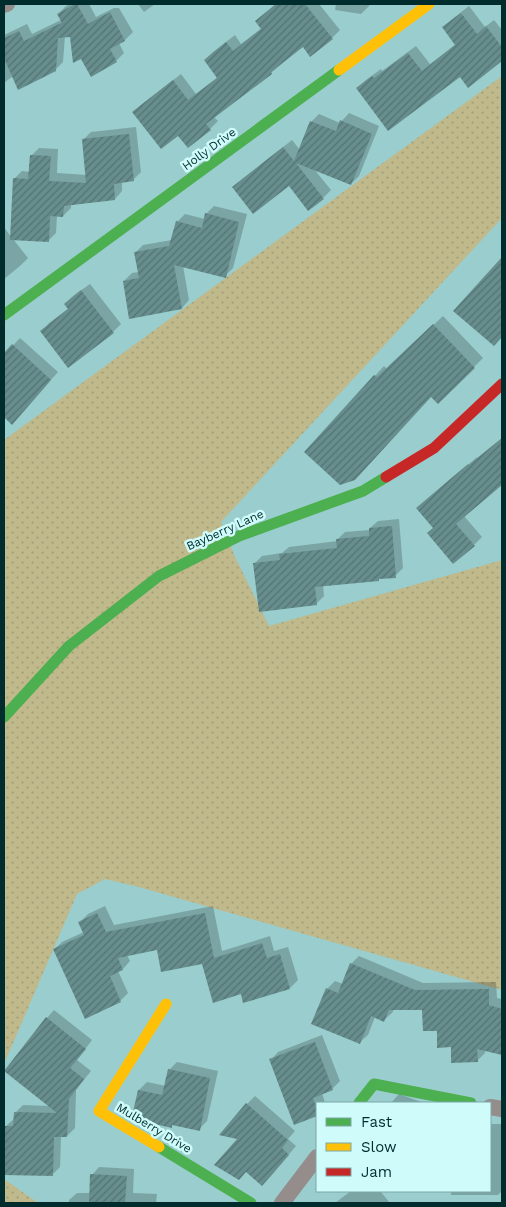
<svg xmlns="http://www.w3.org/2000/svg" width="506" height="1207" viewBox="0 0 506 1207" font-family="'Work Sans',sans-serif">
  <defs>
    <pattern id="grass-dots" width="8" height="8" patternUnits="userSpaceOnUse" patternTransform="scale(1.25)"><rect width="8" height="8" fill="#c0b98b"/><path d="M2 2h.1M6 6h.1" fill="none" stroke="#a39f78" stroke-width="1.8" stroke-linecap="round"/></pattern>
    <pattern id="building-hatch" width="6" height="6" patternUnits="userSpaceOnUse" patternTransform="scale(1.25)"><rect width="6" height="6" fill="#678d8d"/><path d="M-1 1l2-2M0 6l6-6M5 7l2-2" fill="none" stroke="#527374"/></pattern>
  </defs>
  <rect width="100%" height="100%" fill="#9acdcd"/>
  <g fill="url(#grass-dots)">
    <polygon points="502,76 502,218 221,522 235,557 269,626 502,560 502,990 135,886 105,879 77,894 4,1064 4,440"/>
    <polygon points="4,1179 38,1203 4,1203"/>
  </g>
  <g fill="#0003">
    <polygon points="70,4 89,4 96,17 114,8 119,8 133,32 125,40 119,43 124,53 116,61 71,36 65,36 63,62 55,70 13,76 4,83 4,35 27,24 32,34 61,20 58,14 66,6"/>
    <polygon points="138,4 155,4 144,12"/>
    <polygon points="276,4 319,4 340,30 332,38 303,45 271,73 214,117 218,121 210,129 178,134 134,112 141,105 181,74 196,94 218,77 205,60 213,52 235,35 241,44 262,28 256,21"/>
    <polygon points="336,4 370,4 369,6 361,14 335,10"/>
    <polygon points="469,6 485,27 494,20 502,30 502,60 468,86 460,76 358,88 366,80 381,69 382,71 416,46 430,64 456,44 444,27 451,20"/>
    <polygon points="349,113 379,126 359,176 351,184 314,169 331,190 323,198 289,184 241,180 292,140 300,150 311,122 319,114 340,123"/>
    <polygon points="136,127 141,172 133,180 122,181 122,191 115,199 71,204 71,208 63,216 57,215 56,233 48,241 13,239 28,258 20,266 4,279 4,227 11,237 14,179 22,171 30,172 31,156 39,148 58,149 57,173 87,175 83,140 91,132"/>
    <polygon points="214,206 247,214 233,268 225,276 183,266 189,300 182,308 124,281 132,273 139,272 135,253 143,245 172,240 177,222 185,214 205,219 206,214"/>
    <polygon points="502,259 502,336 494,344 497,264"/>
    <polygon points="90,284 121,324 113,332 42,331 49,323 69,308 65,304 73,296"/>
    <polygon points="443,316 483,358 474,367 431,395 305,452 384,366 387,369"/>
    <polygon points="20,338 58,372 20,415 6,417 4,419 4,355"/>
    <polygon points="502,438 502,483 464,516 482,537 474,545 434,527 426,501 477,457 477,458"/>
    <polygon points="399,519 403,568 395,576 380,578 378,580 323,585 324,596 316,604 255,563 262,556 282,553 289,547 338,541 337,540 345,532 370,530 370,528 378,521"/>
    <polygon points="105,906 114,925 213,906 222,951 270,936 274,951 288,947 298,980 290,988 244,1002 241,993 203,962 158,949 127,955 130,961 123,969 118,971 128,993 120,1001 54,950 62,942 84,932 80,922 88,914"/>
    <polygon points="359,956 423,983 496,982 497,998 502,999 502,1054 485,1049 485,1053 477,1061 452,1046 438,1030 424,1008 394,1009 392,1013 384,1020 375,1017 368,1035 360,1042 327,989 335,981 343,984 351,964"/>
    <polygon points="54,1010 92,1040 77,1060 91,1071 76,1090 75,1128 67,1136 61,1136 60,1167 52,1175 6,1126 15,1118 15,1113 23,1105 49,1106 47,1018"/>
    <polygon points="322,1035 340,1081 332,1089 322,1093 325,1103 317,1103 317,1115 294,1123 271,1060 278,1052"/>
    <polygon points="177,1062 218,1071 207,1121 199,1129 174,1124 171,1126 134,1115 139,1090 147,1082 166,1086 169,1070"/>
    <polygon points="399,1094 424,1103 391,1103"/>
    <polygon points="255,1096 295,1131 288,1139 296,1146 270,1177 240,1138 247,1104"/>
    <polygon points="490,1124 502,1124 502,1191 498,1195 451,1195 451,1191 490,1191"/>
    <polygon points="99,1167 134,1169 133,1193 157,1194 156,1203 69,1203 69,1200 77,1193 90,1193 92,1175"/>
    <polygon points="351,1191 380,1191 390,1203 335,1203"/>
  </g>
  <g fill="url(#building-hatch)">
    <polygon points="75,4 77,4 88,24 110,12 125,41 110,49 117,62 91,77 81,59 73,63 70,37 58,38 56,71 18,90 4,58 4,38 19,31 24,41 59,24 62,23 57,14"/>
    <polygon points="276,4 305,4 333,39 310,57 303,47 271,72 272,74 206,124 211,130 188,148 178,136 161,149 132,112 173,80 188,100 217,78 204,60 226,42 233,51 261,29 255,21"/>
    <polygon points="461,13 477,34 486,26 502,47 502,61 468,88 460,77 388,131 356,88 372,76 374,78 408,53 422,71 455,45 442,27"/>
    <polygon points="340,120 372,134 351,185 296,163 324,199 308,211 289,186 253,214 232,187 283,147 294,161 310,121 336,131"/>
    <polygon points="129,134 134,181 114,184 115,200 64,206 63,217 50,216 49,242 10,240 13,178 28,179 30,155 51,156 49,181 86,183 82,139"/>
    <polygon points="205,213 239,222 226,278 174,265 182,309 129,319 123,281 139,278 134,252 169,246 176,221 202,228"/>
    <polygon points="502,257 502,337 494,346 453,311"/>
    <polygon points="81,290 114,333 68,368 40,331 68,309 64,304"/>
    <polygon points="433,324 475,368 438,404 431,397 355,480 340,485 304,452 374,375 377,377"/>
    <polygon points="12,344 51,380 12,425 4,417 4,353"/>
    <polygon points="502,438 502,485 456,524 475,546 453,564 427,533 433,528 416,508 468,464 469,465"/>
    <polygon points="392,526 396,578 379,579 379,581 315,587 317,605 259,612 253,563 280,560 279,554 337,548 336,539 369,536 369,528"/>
    <polygon points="97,913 106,932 205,913 214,958 262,943 267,958 280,954 290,989 243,1003 241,994 213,1003 202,964 161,972 157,950 118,958 123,970 110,976 121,1002 85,1019 53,949 84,935 78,922"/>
    <polygon points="350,963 415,990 489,989 489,1005 502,1009 502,1055 477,1049 478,1062 451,1063 451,1047 437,1048 437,1031 423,1031 422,1010 389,1010 384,1022 371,1016 360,1044 311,1024 326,988 338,993"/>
    <polygon points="46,1017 86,1049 70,1068 84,1079 69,1099 67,1137 54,1137 53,1176 4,1175 4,1126 13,1126 14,1112 57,1113 4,1071"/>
    <polygon points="315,1042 333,1090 313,1098 317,1110 317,1116 294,1125 269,1059"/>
    <polygon points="168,1069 210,1078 200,1131 172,1125 172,1128 141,1121 132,1116 138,1090 162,1095"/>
    <polygon points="246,1103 288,1140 282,1148 289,1155 262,1186 246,1172 239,1180 214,1165 237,1139 219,1135"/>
    <polygon points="90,1174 127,1176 125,1203 89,1203"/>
  </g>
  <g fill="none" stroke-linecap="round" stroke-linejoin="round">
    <g stroke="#958c8c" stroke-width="16">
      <polyline points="4,5 7,4"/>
      <polyline points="490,1107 502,1109"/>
      <polyline points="282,1203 317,1157"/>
    </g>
    <g stroke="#4caf50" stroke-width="11">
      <polyline points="4,315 339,70"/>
      <polyline points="4,717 69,646 159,576 239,536 363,491 386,477"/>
      <polyline points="359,1103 374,1084 471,1103"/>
      <polyline points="159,1147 251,1203"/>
    </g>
    <g stroke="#ffc107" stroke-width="11">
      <polyline points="339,70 429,4"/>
      <polyline points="159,1147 99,1111 166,1004"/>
    </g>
    <polyline stroke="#c62828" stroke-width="11" points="386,477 434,448 502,384"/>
  </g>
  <g text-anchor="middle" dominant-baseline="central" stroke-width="5" stroke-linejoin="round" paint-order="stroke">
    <g font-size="12" fill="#002c2d" stroke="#cffbfa">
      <text transform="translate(209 149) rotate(-36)">Holly Drive</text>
      <text transform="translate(225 530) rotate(-24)">Bayberry Lane</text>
      <text transform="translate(154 1128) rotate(31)">Mulberry Drive</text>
    </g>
  </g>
  <rect width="506" height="1207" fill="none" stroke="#002c2d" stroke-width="10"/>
  <rect x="316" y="1102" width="175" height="90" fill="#cffbfa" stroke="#7ca8a8"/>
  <rect x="326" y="1118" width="25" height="8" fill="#4caf50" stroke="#7ca8a8"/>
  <text x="361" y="1127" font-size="15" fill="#002c2d">Fast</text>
  <rect x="326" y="1143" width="25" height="8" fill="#ffc107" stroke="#7ca8a8"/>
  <text x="361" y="1152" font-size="15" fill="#002c2d">Slow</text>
  <rect x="326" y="1168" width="25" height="8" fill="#c62828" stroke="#7ca8a8"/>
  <text x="361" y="1177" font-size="15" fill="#002c2d">Jam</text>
</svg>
